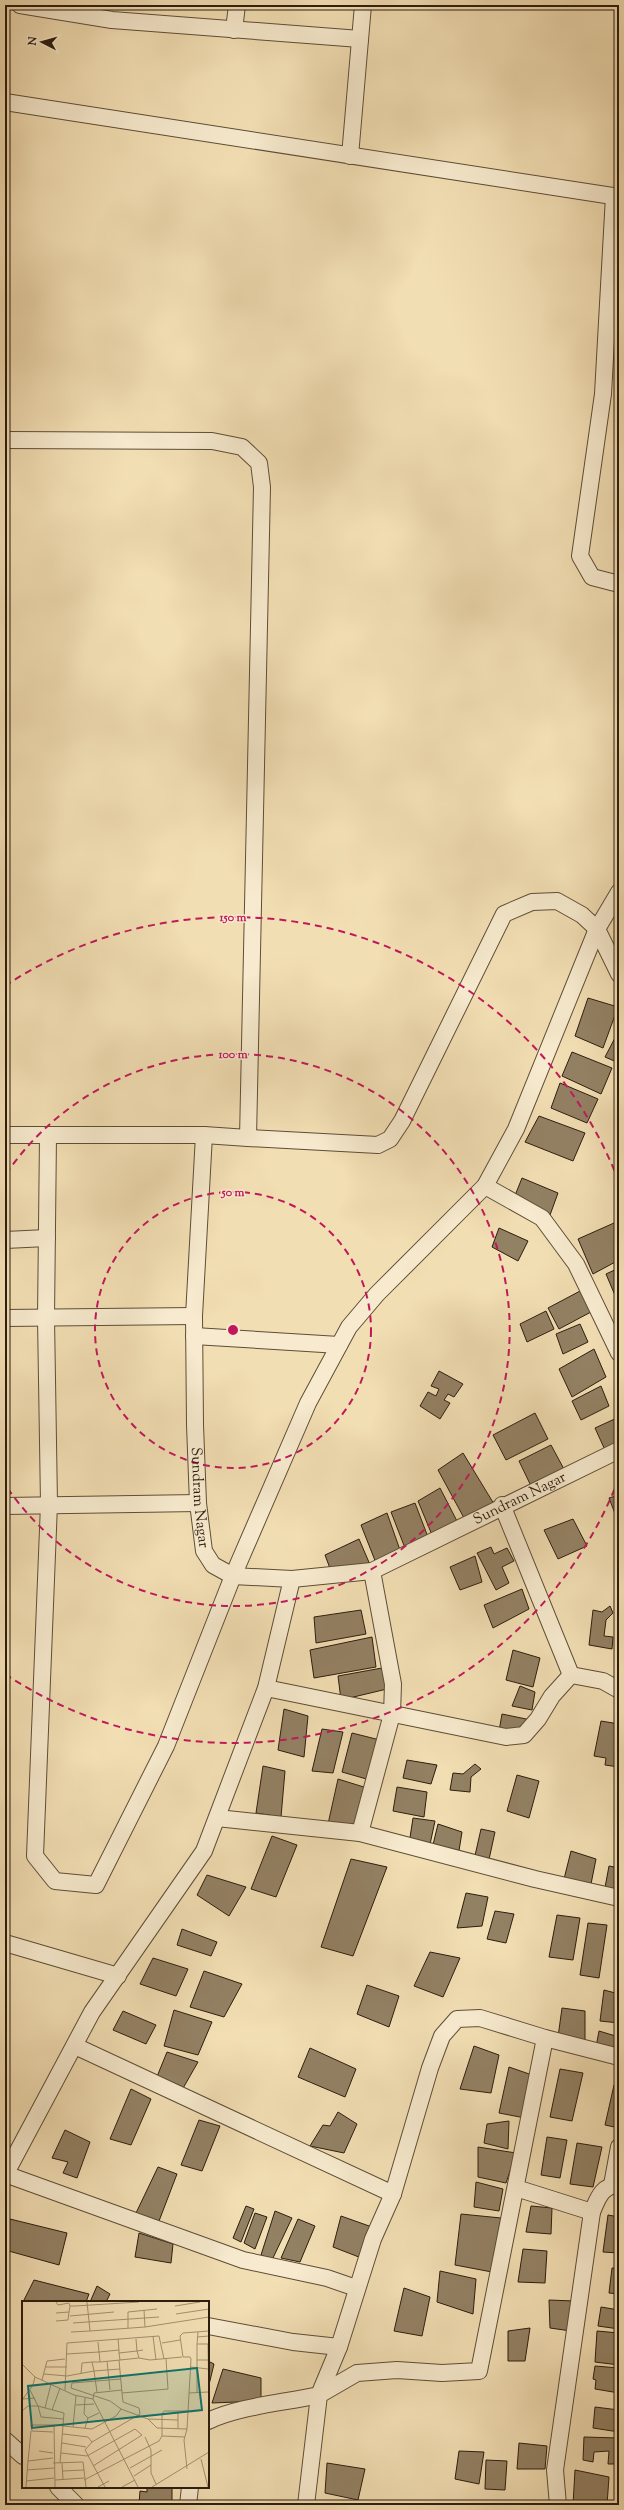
<svg xmlns="http://www.w3.org/2000/svg" width="624" height="2510" viewBox="0 0 624 2510" font-family="'Sorts Mill Goudy',serif">
  <rect width="100%" height="100%" fill="#f2deb3"/>
  <filter id="stains"><feTurbulence type="fractalNoise" baseFrequency=".005" numOctaves="4"/><feColorMatrix values="0 0 0 0 .2 0 0 0 0 .09 0 0 0 0 .02 0 0 0 .5 -.17"/></filter>
  <radialGradient id="worn" r=".72"><stop offset=".6" stop-color="#630" stop-opacity="0"/><stop offset="1" stop-color="#630" stop-opacity=".3"/></radialGradient>
  <g fill="#938164" stroke="#2c1d0e">
    <polygon points="588,998 618,1007 603,1048 575,1036"/>
    <polygon points="617,1034 619,1034 619,1063 605,1057"/>
    <polygon points="572,1052 612,1068 601,1094 562,1076"/>
    <polygon points="560,1083 598,1099 587,1123 551,1108"/>
    <polygon points="539,1116 585,1133 573,1161 525,1142"/>
    <polygon points="522,1178 558,1193 550,1215 514,1198"/>
    <polygon points="614,1223 619,1231 619,1260 593,1274 578,1239"/>
    <polygon points="499,1228 528,1241 518,1261 492,1247"/>
    <polygon points="619,1268 619,1299 617,1300 606,1274"/>
    <polygon points="582,1290 591,1312 559,1329 548,1308"/>
    <polygon points="546,1311 554,1329 527,1342 520,1324"/>
    <polygon points="580,1324 588,1342 563,1354 556,1334"/>
    <polygon points="594,1349 606,1377 572,1397 559,1369"/>
    <polygon points="439,1371 463,1384 454,1397 448,1394 444,1400 450,1403 440,1419 420,1406 428,1392 436,1396 439,1389 431,1386"/>
    <polygon points="601,1386 609,1406 581,1420 572,1401"/>
    <polygon points="535,1413 548,1439 506,1460 493,1435"/>
    <polygon points="619,1417 619,1444 605,1450 595,1428"/>
    <polygon points="551,1445 565,1471 531,1486 519,1461"/>
    <polygon points="463,1453 494,1504 464,1518 438,1470"/>
    <polygon points="440,1488 458,1523 432,1535 418,1501"/>
    <polygon points="619,1495 619,1524 609,1498"/>
    <polygon points="415,1503 428,1537 405,1548 391,1512"/>
    <polygon points="387,1513 400,1550 376,1563 361,1525"/>
    <polygon points="573,1519 587,1546 558,1559 544,1530"/>
    <polygon points="359,1539 371,1567 331,1571 325,1555"/>
    <polygon points="491,1547 494,1554 507,1548 514,1561 502,1567 509,1583 496,1590 477,1553"/>
    <polygon points="475,1556 482,1582 460,1590 450,1567"/>
    <polygon points="522,1589 529,1609 493,1628 484,1605"/>
    <polygon points="610,1606 613,1613 606,1620 604,1636 613,1637 612,1649 589,1645 593,1610 602,1612"/>
    <polygon points="361,1610 366,1634 316,1643 314,1617"/>
    <polygon points="372,1637 376,1667 314,1678 310,1650"/>
    <polygon points="513,1650 540,1658 533,1687 506,1680"/>
    <polygon points="382,1668 387,1689 341,1700 338,1676"/>
    <polygon points="520,1686 535,1692 532,1710 512,1706"/>
    <polygon points="284,1709 308,1716 304,1757 278,1750"/>
    <polygon points="502,1714 531,1720 522,1733 499,1731"/>
    <polygon points="601,1721 619,1724 619,1767 605,1765 606,1758 594,1756"/>
    <polygon points="322,1729 343,1732 333,1773 312,1771"/>
    <polygon points="352,1733 380,1740 370,1780 342,1772"/>
    <polygon points="407,1760 437,1765 431,1784 403,1778"/>
    <polygon points="475,1764 481,1769 471,1777 470,1792 450,1790 453,1773 463,1774"/>
    <polygon points="263,1766 285,1771 281,1817 256,1813"/>
    <polygon points="517,1775 539,1781 529,1818 507,1811"/>
    <polygon points="338,1779 367,1788 358,1827 328,1824"/>
    <polygon points="397,1787 427,1792 424,1817 393,1811"/>
    <polygon points="413,1818 435,1821 429,1849 409,1844"/>
    <polygon points="438,1824 462,1832 458,1857 432,1849"/>
    <polygon points="481,1829 495,1832 488,1864 474,1860"/>
    <polygon points="272,1836 297,1845 276,1897 251,1889"/>
    <polygon points="571,1851 596,1859 590,1889 563,1883"/>
    <polygon points="351,1859 387,1867 353,1956 321,1947"/>
    <polygon points="609,1866 619,1868 617,1896 604,1893"/>
    <polygon points="207,1875 246,1887 229,1916 197,1895"/>
    <polygon points="466,1893 488,1897 482,1926 457,1928"/>
    <polygon points="495,1911 514,1914 506,1943 487,1939"/>
    <polygon points="557,1915 580,1918 573,1960 549,1957"/>
    <polygon points="588,1923 607,1925 599,1978 580,1975"/>
    <polygon points="182,1929 217,1942 211,1956 177,1945"/>
    <polygon points="430,1952 460,1958 443,1997 414,1986"/>
    <polygon points="153,1958 188,1969 176,1996 140,1984"/>
    <polygon points="204,1971 242,1984 224,2017 190,2007"/>
    <polygon points="367,1985 399,1996 389,2027 357,2014"/>
    <polygon points="604,1990 619,1994 619,2023 600,2021"/>
    <polygon points="562,2008 585,2011 585,2043 558,2037"/>
    <polygon points="174,2010 212,2022 198,2055 164,2046"/>
    <polygon points="123,2011 156,2025 146,2044 113,2030"/>
    <polygon points="599,2031 619,2037 619,2054 596,2047"/>
    <polygon points="474,2046 499,2055 491,2093 460,2089"/>
    <polygon points="310,2048 356,2069 345,2097 298,2077"/>
    <polygon points="167,2052 198,2062 182,2090 156,2079"/>
    <polygon points="509,2067 535,2076 525,2118 499,2113"/>
    <polygon points="560,2069 583,2073 572,2121 550,2117"/>
    <polygon points="614,2085 619,2085 619,2128 605,2125"/>
    <polygon points="131,2089 151,2099 131,2145 110,2139"/>
    <polygon points="338,2112 357,2124 344,2153 310,2146 323,2125 330,2126"/>
    <polygon points="199,2120 220,2126 202,2171 181,2165"/>
    <polygon points="509,2121 508,2149 484,2143 487,2124"/>
    <polygon points="65,2130 90,2142 77,2178 63,2173 68,2162 52,2158"/>
    <polygon points="547,2137 567,2140 560,2178 541,2175"/>
    <polygon points="577,2143 602,2147 593,2187 570,2184"/>
    <polygon points="478,2147 516,2153 506,2183 478,2177"/>
    <polygon points="158,2167 177,2174 159,2221 136,2213"/>
    <polygon points="476,2182 503,2189 499,2211 474,2207"/>
    <polygon points="246,2206 254,2209 241,2242 233,2238"/>
    <polygon points="531,2206 552,2208 551,2234 526,2232"/>
    <polygon points="275,2211 292,2218 272,2260 261,2255"/>
    <polygon points="255,2213 267,2217 255,2249 244,2243"/>
    <polygon points="461,2214 501,2218 492,2272 455,2265"/>
    <polygon points="608,2215 619,2217 619,2253 603,2252"/>
    <polygon points="341,2216 372,2227 364,2259 333,2247"/>
    <polygon points="10,2219 67,2233 59,2265 5,2250"/>
    <polygon points="298,2219 315,2226 300,2262 281,2258"/>
    <polygon points="139,2233 173,2244 171,2263 135,2257"/>
    <polygon points="523,2249 547,2251 545,2283 518,2282"/>
    <polygon points="612,2268 619,2268 619,2294 609,2293"/>
    <polygon points="440,2271 476,2279 473,2314 437,2302"/>
    <polygon points="34,2280 89,2294 86,2302 23,2302"/>
    <polygon points="97,2286 110,2294 106,2302 90,2302"/>
    <polygon points="404,2288 430,2297 422,2336 394,2331"/>
    <polygon points="549,2300 574,2301 571,2331 550,2328"/>
    <polygon points="601,2307 619,2310 619,2329 598,2326"/>
    <polygon points="530,2328 525,2361 508,2361 508,2331"/>
    <polygon points="597,2331 619,2333 619,2365 595,2362"/>
    <polygon points="208,2361 214,2364 208,2389"/>
    <polygon points="595,2366 619,2368 619,2393 595,2389 596,2380 593,2379"/>
    <polygon points="223,2369 261,2378 261,2401 212,2403"/>
    <polygon points="595,2407 619,2410 619,2432 593,2428"/>
    <polygon points="584,2437 619,2438 618,2464 608,2464 609,2451 594,2452 593,2462 583,2460"/>
    <polygon points="519,2443 547,2446 545,2469 517,2469"/>
    <polygon points="459,2451 484,2452 479,2484 455,2479"/>
    <polygon points="486,2460 507,2461 505,2490 485,2489"/>
    <polygon points="327,2463 365,2469 358,2500 325,2493"/>
    <polygon points="575,2470 609,2477 607,2505 573,2505"/>
    <polygon points="147,2487 172,2487 172,2505 139,2504 140,2491 147,2492"/>
  </g>
  <g fill="none" stroke-linecap="round" stroke-linejoin="round">
    <defs>
      <g id="minor">
        <polyline points="20,5 112,20 360,39"/>
        <polyline points="234,30 237,5"/>
        <polyline points="5,102 619,197"/>
        <polyline points="350,156 363,5"/>
        <polyline points="614,196 603,394 580,556 592,577 619,584"/>
        <polyline points="5,440 212,441 242,447 259,463 262,487 248,1138 204,1135 5,1135"/>
        <polyline points="48,1135 46,1318 49,1504 35,1856 55,1881 96,1885 166,1746 233,1576 308,1403 349,1327 377,1294 485,1186 516,1129 597,929 619,892"/>
        <path id="s1" d="M204,1135L194,1316L195,1425L198,1503L204,1551L213,1565L233,1576L292,1579L372,1571L619,1450"/>
        <polyline points="248,1138 378,1145 390,1139 402,1121 504,914 532,902 557,901 582,915 597,929 619,974"/>
        <polyline points="485,1186 542,1218 576,1264 619,1353"/>
        <polyline points="5,1240 47,1238"/>
        <polyline points="5,1318 194,1316"/>
        <polyline points="194,1336 339,1345"/>
        <polyline points="502,1505 571,1675"/>
        <polyline points="5,1506 198,1503"/>
        <polyline points="266,1688 506,1737 524,1735 538,1719 552,1696 571,1675 603,1681 619,1690"/>
        <polyline points="217,1818 360,1833 535,1879 619,1898"/>
        <polyline points="360,1833 392,1714 393,1684 372,1571"/>
        <polyline points="5,1943 118,1976"/>
        <polyline points="75,2046 393,2194"/>
        <polyline points="5,2174 243,2260 327,2278 356,2288"/>
        <polyline points="5,2175 92,2012 204,1851 266,1688 292,1579"/>
        <polyline points="612,2185 619,2147"/>
        <polyline points="516,2188 592,2212"/>
        <polyline points="208,2326 293,2342 339,2347"/>
        <path d="M208,2421C240,2406 283,2403 319,2395L339,2347L373,2239L393,2194L430,2068L442,2036L457,2019L480,2018L545,2038L619,2057"/>
        <polyline points="5,2440 23,2456"/>
        <polyline points="58,2487 76,2505"/>
        <polyline points="188,2505 190,2487"/>
        <polyline points="306,2505 319,2395 357,2373 397,2370 442,2373 479,2371 545,2038"/>
        <path d="M558,2505L555,2470L592,2212C598,2198 602,2185 619,2185"/>
      </g>
    </defs>
    <use href="#minor" stroke="#5e4d37" stroke-width="18"/>
    <use href="#minor" stroke="#f7eace" stroke-width="16"/>
  </g>
  <g fill="none" stroke="#c2185b" stroke-width="2" stroke-dasharray="7 5">
    <circle cx="233" cy="1330" r="138"/>
    <path d="M6 1174A276 276 0 1 1 6 1486"/>
    <path d="M619 1478A413 413 0 0 1 5 1674M5 986A413 413 0 0 1 619 1182"/>
  </g>
  <g text-anchor="middle" dominant-baseline="central" stroke-width="3" stroke-linejoin="round" paint-order="stroke">
    <g font-size="15" fill="#2c1d0e" stroke="#f7eace">
      <text stroke="none"><textPath href="#s1" startOffset="363">Sundram Nagar</textPath></text>
      <text stroke="none"><textPath href="#s1" startOffset="760">Sundram Nagar</textPath></text>
    </g>
  </g>
  <g transform="translate(22 2301)">
    <rect width="187" height="187" fill="#f2deb3"/>
    <path fill="none" stroke="#a39171" stroke-width="1" d="M34,1L36,4L47,2L48,5H53L117,1M65,1L68,30L123,26L187,16M153,5L178,1M122,9L123,26M34,12L47,11L48,5M154,13L187,8M48,15L92,11M34,20L46,19L47,11M51,22L137,16M106,27V11L135,8M49,31L68,30M131,35L134,59M175,36L187,35M96,38L97,49V52L98,59L117,57L115,50L97,52M114,38L115,50L121,49M76,41L77,51L97,49M140,42L158,39M175,43L176,31M186,43L187,102M44,53L77,51L78,61H70L72,70L98,68M117,57L128,59L160,56M97,59L100,92L146,88L144,58M175,59V43H186M85,60L88,89M78,61L98,59M0,63L13,76L52,94L71,98M24,66H45M169,66L186,68M22,73L45,75L72,70L75,91M59,73L60,62L70,61M99,78L50,82L49,87L88,100L99,108L126,118L135,127L165,128M20,79L25,60L43,58M8,89L16,105L42,112L38,162M43,89L45,42L137,35L142,58M100,89L72,92L71,98L116,186M167,92L186,91M175,92V59H186M1,98L13,97M0,99L11,84L13,76M54,104L72,103M23,107L29,83M30,109L38,87M0,110L6,105H16L19,116L42,118M66,117L77,112M126,118L156,119M32,124L70,128L94,115L99,108M51,126L54,95M63,127L66,117L62,113L63,97M156,128V111M31,131L10,130L9,124H32L33,186M41,133L66,136L70,141M123,136L129,149V172L134,183M163,136L140,135V113L142,110H166M40,142L64,146M17,150L31,152M39,152L65,155L113,128L120,134L71,165M179,158L186,186M6,160L9,130M31,162L61,161L64,186M40,162L41,178M108,167L140,149M165,168L162,139L165,128L169,58L168,56H161L158,35L161,32L187,30M5,169L32,167M41,170L62,169M112,175L129,164M33,179L62,177M62,179L137,140L140,135M4,180L32,177M4,186L6,160L31,157M76,186L87,180M83,186L63,149L70,141L118,113L117,107L101,101L100,92M100,186L113,179M130,186L187,151"/>
    <path fill="#0f766e" fill-opacity="0.15" stroke="#0f766e" stroke-width="2" d="M175,67L180,109L10,127L6,85Z"/>
    <rect width="187" height="187" fill="none" stroke="#2c1d0e" stroke-width="2"/>
  </g>
  <circle cx="233" cy="1330" r="6" fill="#c2185b" stroke="#f7eace" stroke-width="2"/>
  <g font-size="12" text-anchor="middle" font-weight="bold" fill="#c2185b" stroke="#f7eace" stroke-width="3" stroke-linejoin="round" paint-order="stroke">
    <text x="233" y="921">150 m</text>
    <text x="233" y="1058">100 m</text>
    <text x="233" y="1196">50 m</text>
  </g>
  <rect width="624" height="2510" fill="none" stroke="#f2deb3" stroke-width="20"/>
  <rect x="6" y="6" width="612" height="2498" fill="none" stroke="#2c1d0e" stroke-width="2"/>
  <rect x="10" y="10" width="604" height="2490" fill="none" stroke="#2c1d0e"/>
  <g transform="translate(42 42) rotate(276)" stroke="#f7eace" stroke-width="3" paint-order="stroke">
  <path d="M0-3L7 15L0 10L-7 15Z" fill="#2c1d0e"/>
  <text y="-6" font-size="11" font-weight="bold" text-anchor="middle" fill="#2c1d0e">N</text>
  </g>
  <rect width="100%" height="100%" filter="url(#stains)"/>
  <rect width="100%" height="100%" fill="url(#worn)"/>
</svg>
